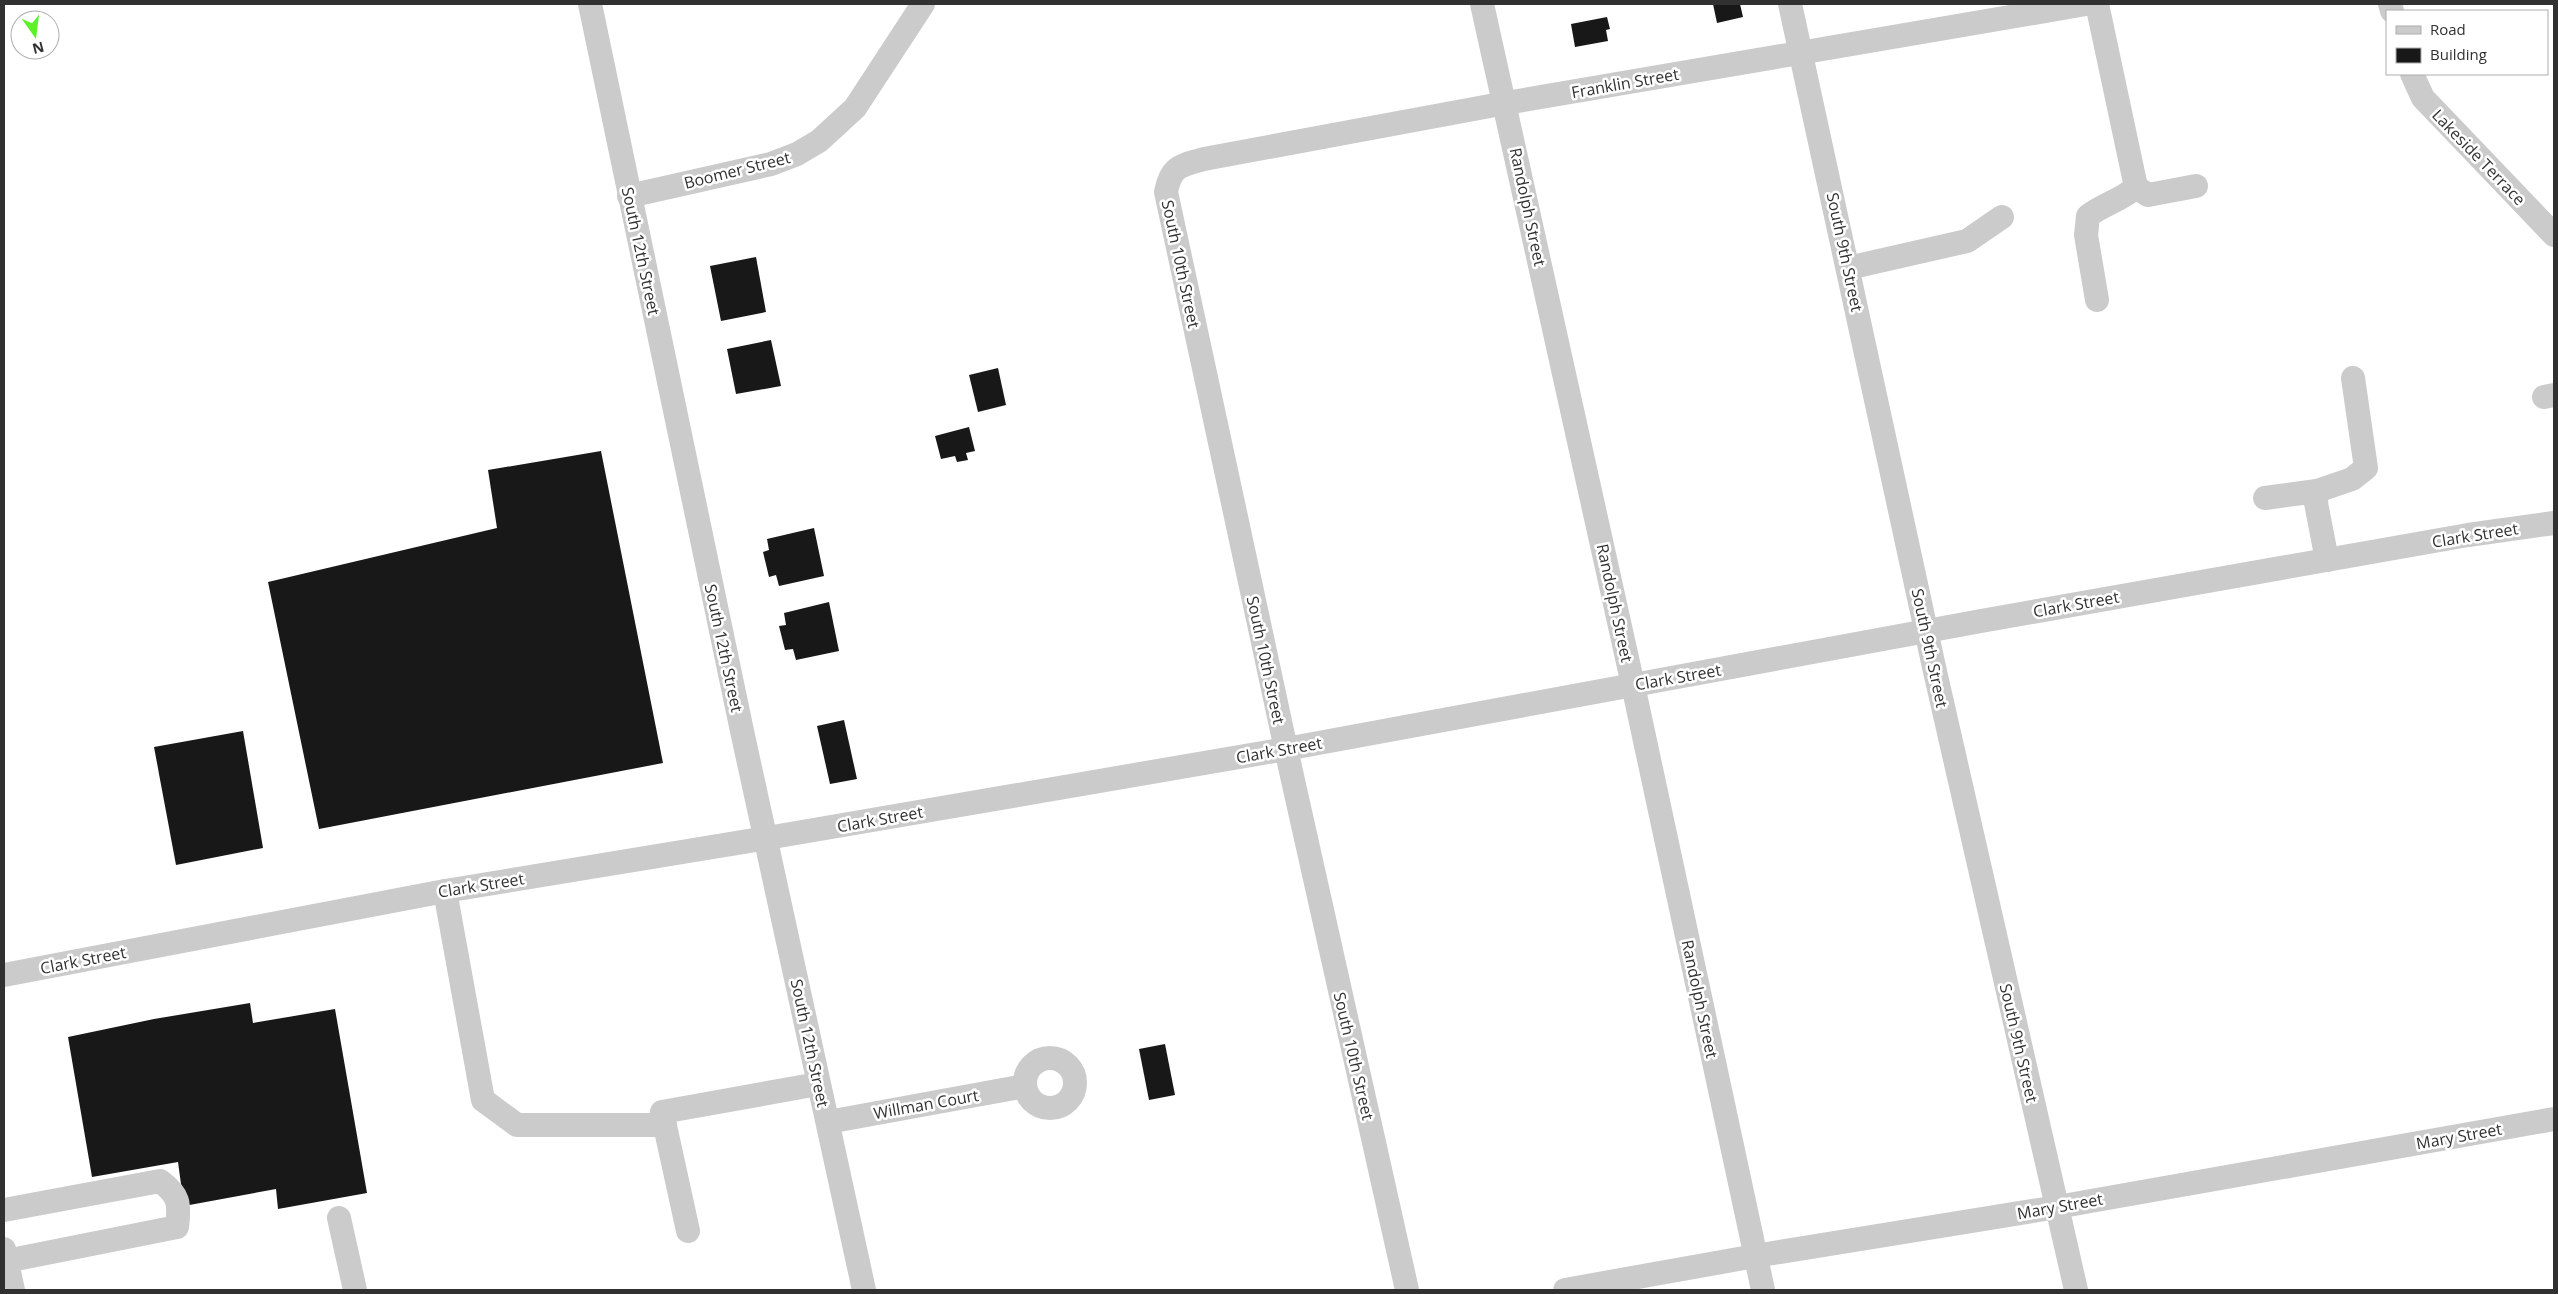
<svg xmlns="http://www.w3.org/2000/svg" width="2558" height="1294" viewBox="0 0 2558 1294" font-family="'Open Sans',sans-serif">
  <rect width="100%" height="100%" fill="#fff"/>
  <g fill="#181818">
    <polygon points="1713,4 1740,4 1743,17 1717,23"/>
    <polygon points="1607,17 1610,29 1606,30 1608,41 1575,47 1571,24"/>
    <polygon points="756,257 766,312 721,321 710,266"/>
    <polygon points="771,340 781,386 736,394 727,349"/>
    <polygon points="998,368 1006,405 978,412 969,375"/>
    <polygon points="969,427 975,451 966,453 968,460 957,462 955,456 941,459 935,436"/>
    <polygon points="601,451 663,763 319,829 268,582 497,528 488,470"/>
    <polygon points="814,528 824,576 779,586 776,575 769,577 763,552 769,550 767,539"/>
    <polygon points="829,602 839,651 796,660 793,649 785,650 779,626 786,625 784,613"/>
    <polygon points="844,720 857,779 830,784 817,726"/>
    <polygon points="243,731 263,848 176,865 154,747"/>
    <polygon points="250,1003 253,1023 335,1009 367,1193 278,1209 276,1189 184,1206 178,1162 92,1177 68,1037 154,1019"/>
    <polygon points="1165,1044 1175,1095 1149,1100 1139,1049"/>
  </g>
  <g fill="none" stroke-linecap="round" stroke-linejoin="round">
    <g stroke="#cbcbcb" stroke-width="24">
      <polyline points="590,4 742,731 864,1290"/>
      <polyline points="1482,4 1633,685 1763,1290"/>
      <polyline points="1790,4 1934,667 2076,1290"/>
      <polyline points="2390,4 2392,11"/>
      <polyline points="2412,74 2423,98 2554,235"/>
      <polyline points="2136,187 2148,195 2196,186"/>
      <polyline points="629,196 771,164 797,154 819,141 855,108 923,4"/>
      <polyline points="1848,268 1967,241 2002,217"/>
      <path d="M2097,300L2086,235L2088,216C2104,204 2122,200 2136,187L2097,4"/>
      <polyline points="2544,397 2554,395"/>
      <polyline points="2265,498 2317,491"/>
      <polyline points="2327,560 2316,503 2317,491 2352,479 2366,468 2353,378"/>
      <polyline points="445,891 483,1100 517,1125 665,1125"/>
      <polyline points="4,975 445,891 767,838 1286,749 1981,621 2468,535 2554,523"/>
      <circle cx="1050" cy="1083" r="25"/>
      <polyline points="828,1122 1025,1086"/>
      <path d="M4,1210L160,1181C179,1195 180,1203 177,1227L6,1261"/>
      <polyline points="339,1218 355,1290"/>
      <polyline points="688,1231 662,1112 818,1084"/>
      <polyline points="4,1249 13,1290"/>
      <path d="M1407,1290L1286,749L1166,192C1171,166 1180,166 1204,159L1506,103L2086,4"/>
      <polyline points="1565,1290 1755,1256 2057,1207 2554,1119"/>
    </g>
  </g>
  <g text-anchor="middle" dominant-baseline="central" stroke-width="5" stroke-linejoin="round" paint-order="stroke">
    <g font-size="16" fill="#313131" stroke="#fff">
      <text transform="translate(1625 83) rotate(-10)">Franklin Street</text>
      <text transform="translate(2479 157) rotate(46)">Lakeside Terrace</text>
      <text transform="translate(737 170) rotate(-14)">Boomer Street</text>
      <text transform="translate(1528 207) rotate(78)">Randolph Street</text>
      <text transform="translate(641 251) rotate(78)">South 12th Street</text>
      <text transform="translate(1845 252) rotate(78)">South 9th Street</text>
      <text transform="translate(1181 264) rotate(78)">South 10th Street</text>
      <text transform="translate(2475 535) rotate(-9)">Clark Street</text>
      <text transform="translate(1615 603) rotate(78)">Randolph Street</text>
      <text transform="translate(2076 604) rotate(-10)">Clark Street</text>
      <text transform="translate(724 648) rotate(78)">South 12th Street</text>
      <text transform="translate(1930 648) rotate(78)">South 9th Street</text>
      <text transform="translate(1266 660) rotate(78)">South 10th Street</text>
      <text transform="translate(1678 677) rotate(-10)">Clark Street</text>
      <text transform="translate(1279 750) rotate(-10)">Clark Street</text>
      <text transform="translate(880 819) rotate(-10)">Clark Street</text>
      <text transform="translate(481 885) rotate(-9)">Clark Street</text>
      <text transform="translate(83 960) rotate(-11)">Clark Street</text>
      <text transform="translate(1700 999) rotate(78)">Randolph Street</text>
      <text transform="translate(810 1043) rotate(78)">South 12th Street</text>
      <text transform="translate(2019 1043) rotate(77)">South 9th Street</text>
      <text transform="translate(1354 1056) rotate(77)">South 10th Street</text>
      <text transform="translate(926 1104) rotate(-10)">Willman Court</text>
      <text transform="translate(2459 1136) rotate(-10)">Mary Street</text>
      <text transform="translate(2060 1206) rotate(-10)">Mary Street</text>
    </g>
  </g>
  <rect width="2558" height="1294" fill="none" stroke="#313131" stroke-width="10"/>
  <rect x="2386" y="10" width="162" height="65" fill="#ffffff" stroke="#adadad"/>
  <rect x="2396" y="26" width="25" height="8" fill="#cbcbcb" stroke="#adadad"/>
  <text x="2430" y="35" font-size="15" fill="#313131">Road</text>
  <rect x="2396" y="48" width="25" height="15" fill="#181818" stroke="#adadad"/>
  <text x="2430" y="60" font-size="15" fill="#313131">Building</text>
  <g transform="translate(35 35) rotate(166)"><circle r="24" fill="#ffffff" stroke="#adadad"/>
  <path d="M0-4L9 19L0 12L-9 19Z" fill="#5df12a"/>
  <text y="-8" font-size="14" font-weight="bold" text-anchor="middle" fill="#313131">N</text>
  </g>
</svg>
